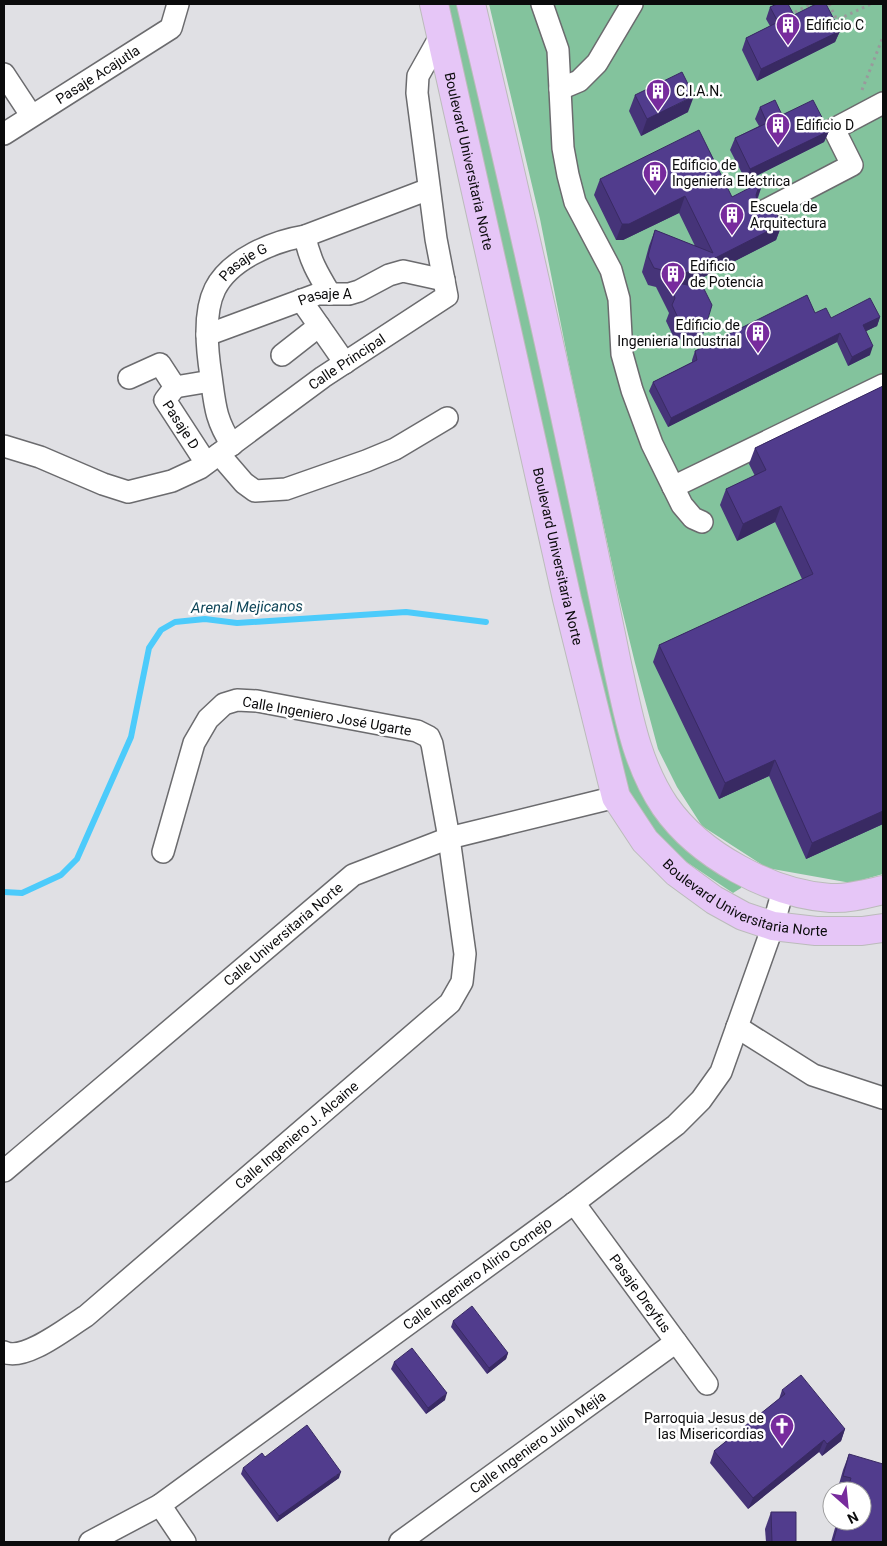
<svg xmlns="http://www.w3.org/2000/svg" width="887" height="1546" viewBox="0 0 887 1546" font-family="Roboto,sans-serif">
  <rect width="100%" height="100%" fill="#e0e0e4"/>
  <g fill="#83c39d">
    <polygon points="445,4 462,4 628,746 743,882 741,888 733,893 688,863 664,845 628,792 616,761"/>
    <polygon points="489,4 883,4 883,874 851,883 767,868 702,826 677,787 658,749 635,663 619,597 570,370 540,219"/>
  </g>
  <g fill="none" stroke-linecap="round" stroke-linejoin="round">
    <polyline stroke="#4ccbfb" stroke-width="6" points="4,892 22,893 61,875 77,859 131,737 149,648 161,630 175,622 205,619 237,623 406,612 486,622"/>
    <defs>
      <g id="minor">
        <polyline points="542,4 558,50 563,148 568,175 575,202 611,270 619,299 622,354 632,390 652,444 682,505 693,518 702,522"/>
        <polyline points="4,74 31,115"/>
        <polyline points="560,89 579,81 597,63 632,4"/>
        <path id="s1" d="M4,134L171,28L178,4"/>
        <polyline points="762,212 852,165 834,129 883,103"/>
        <path d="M305,236C309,259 318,274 330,294"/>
        <polyline points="301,300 345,363"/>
        <path id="s2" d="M207,335L318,294H349L359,291L389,275L403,271L444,280"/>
        <polyline points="282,355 319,326"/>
        <polyline points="129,378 160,364 175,387 211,381"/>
        <path id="s3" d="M175,387L165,400L206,463"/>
        <path id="s4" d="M232,445C215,419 215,405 211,376C207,350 203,313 215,289C230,259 274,241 305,236L429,189"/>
        <path id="s5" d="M4,446L40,457L103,484L128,492L172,481L200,468L323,377L447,296L436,239L417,93L418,76L441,35"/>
        <polyline points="219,454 244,483 255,491 286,489 366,461 395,449 447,418"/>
        <polyline points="673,487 883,385"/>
        <polyline points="737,1027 813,1075 883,1098"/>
        <path id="s6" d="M4,1171L353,875L449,838L616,797"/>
        <path id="s7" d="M574,1203L707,1384"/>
        <path id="s8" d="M4,1352C25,1362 68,1327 86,1316L450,1003L462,982L465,954L449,838L432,744L429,737L417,731L257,701L237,700L224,704L208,719L194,743L163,852"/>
        <polyline points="160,1505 185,1542"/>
        <path id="s9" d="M90,1542L160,1505L574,1203L676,1125L701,1100L721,1072L773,926L783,890"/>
        <path id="s10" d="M400,1542L676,1342"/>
      </g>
      <g id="major">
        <path id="s11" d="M434,4L567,599L616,797L645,841L677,873L714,900L743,916L773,926L816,931H862L883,928"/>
        <path d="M471,4C510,169 548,334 583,500C594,554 606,609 617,664C628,713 636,763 665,806C699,855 771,894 830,898C848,899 866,894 883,890"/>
      </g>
    </defs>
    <use href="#minor" stroke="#6b6b6e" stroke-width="24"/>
    <use href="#major" stroke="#bbb" stroke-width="30"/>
    <g stroke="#99999c" stroke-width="3" stroke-dasharray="2.5 4" stroke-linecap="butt">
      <polyline points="829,4 837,20 871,4"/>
      <polyline points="789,15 811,4"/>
      <polyline points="862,90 883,37"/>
    </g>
    <use href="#minor" stroke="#fff" stroke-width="21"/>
    <use href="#major" stroke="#e6c6f7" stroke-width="28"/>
  </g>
  <g fill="#463479">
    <polygon points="770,7 840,31 835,42 757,81 742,50 746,38 770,26 766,19"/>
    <polygon points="635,95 688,112 641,136 629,111"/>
    <polygon points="760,107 829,131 824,142 746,181 730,150 735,138 759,126 755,119"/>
    <polygon points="600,179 732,197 762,185 757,201 762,207 782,224 776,240 687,285 704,332 698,348 673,336 666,321 669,313 656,287 648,285 642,272 649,246 655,230 695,246 679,213 623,240 616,240 594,195"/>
    <polygon points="815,313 831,318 880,317 877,326 866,331 870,355 848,366 837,342 668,427 649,391 653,382 692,362 692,360 695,351"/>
    <polygon points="883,386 883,824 806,859 769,776 719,799 653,662 659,645 802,579 775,522 737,541 720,505 726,489 755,476 749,464 755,448"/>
    <polygon points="453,1321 508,1353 506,1359 487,1374 451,1327"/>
    <polygon points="394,1362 445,1400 426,1414 391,1369"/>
    <polygon points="782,1390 845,1429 841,1441 822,1456 819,1452 748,1509 710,1463 714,1451 779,1399"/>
    <polygon points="849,1454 883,1542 831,1542 837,1521 862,1521 862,1491 837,1491 843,1470"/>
    <polygon points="265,1457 339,1478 277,1522 241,1474 243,1468"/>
    <polygon points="771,1512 796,1542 766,1542 765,1529"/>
  </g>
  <g fill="#392a63">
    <polygon points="840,31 835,42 757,81 761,69"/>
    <polygon points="694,96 688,112 641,136 647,119"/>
    <polygon points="829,131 824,142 746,181 750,169"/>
    <polygon points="762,185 756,201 752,205 758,189"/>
    <polygon points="685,196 679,213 623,240 616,240 622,224"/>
    <polygon points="782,224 776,240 673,293 670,281"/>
    <polygon points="880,317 877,326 860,334 863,325"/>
    <polygon points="840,333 837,342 668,427 671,418"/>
    <polygon points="873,346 870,355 848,366 852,357"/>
    <polygon points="781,506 775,522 737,541 743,524"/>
    <polygon points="775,760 769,776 719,799 725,783"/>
    <polygon points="883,811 883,824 806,859 812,843"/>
    <polygon points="508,1353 506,1359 487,1374 489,1368"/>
    <polygon points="447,1393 445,1400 426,1414 428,1408"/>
    <polygon points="845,1429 841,1441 822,1456 827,1444"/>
    <polygon points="824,1440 819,1452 748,1509 753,1498"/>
    <polygon points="341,1472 339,1478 277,1522 279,1516"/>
  </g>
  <g fill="#513c8d" stroke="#392a63">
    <polygon points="777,4 788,4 794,15 816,4 826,4 840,31 761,69 746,38 778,22 770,7"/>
    <polygon points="682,72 694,96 647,119 635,95"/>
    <polygon points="775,100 782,115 813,100 829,131 750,169 735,138 767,123 760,107"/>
    <polygon points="699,130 732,197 761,182 762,185 758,189 756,195 757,201 762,207 768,208 773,207 782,224 670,281 704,289 712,305 704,332 679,320 672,305 675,298 662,270 654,268 648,256 655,230 713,253 685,196 629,224 622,224 600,179"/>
    <polygon points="807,295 815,313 826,308 831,318 870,298 880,317 863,325 873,346 852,357 840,333 671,418 653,382 697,360 695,351"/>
    <polygon points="883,386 883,811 812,843 775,760 725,783 659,645 813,574 781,506 743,524 726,489 766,470 755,448"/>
    <polygon points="472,1306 508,1353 489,1368 453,1321"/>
    <polygon points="412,1348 447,1393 428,1408 394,1362"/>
    <polygon points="801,1375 845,1429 827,1444 824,1440 753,1498 714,1451 785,1394 782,1390"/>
    <polygon points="307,1425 341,1472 279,1516 243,1468 262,1453 265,1457"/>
    <polygon points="849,1454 883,1464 883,1542 833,1542 839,1521 862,1521 862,1491 847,1491 851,1478 843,1476"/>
    <polygon points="771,1512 796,1512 796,1542 772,1542"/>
  </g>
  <defs>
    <symbol id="building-pin" viewBox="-11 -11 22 30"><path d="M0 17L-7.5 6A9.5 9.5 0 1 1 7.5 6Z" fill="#772b9d" stroke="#fff"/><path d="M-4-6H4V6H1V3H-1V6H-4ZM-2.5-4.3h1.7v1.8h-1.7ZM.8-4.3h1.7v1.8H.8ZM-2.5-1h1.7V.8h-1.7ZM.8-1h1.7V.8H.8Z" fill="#fff"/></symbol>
    <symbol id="church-pin" viewBox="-11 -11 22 30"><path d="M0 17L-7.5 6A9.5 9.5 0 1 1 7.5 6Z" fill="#772b9d" stroke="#fff"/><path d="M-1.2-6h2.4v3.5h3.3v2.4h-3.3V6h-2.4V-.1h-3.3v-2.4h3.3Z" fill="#fff"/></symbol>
  </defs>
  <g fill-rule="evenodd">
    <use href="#building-pin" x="774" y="11" width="28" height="38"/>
    <use href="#building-pin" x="644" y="77" width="28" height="38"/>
    <use href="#building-pin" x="764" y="111" width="28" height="38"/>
    <use href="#building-pin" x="641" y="159" width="28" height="38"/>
    <use href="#building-pin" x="718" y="201" width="28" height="38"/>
    <use href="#building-pin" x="659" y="260" width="28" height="38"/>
    <use href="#building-pin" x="744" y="319" width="28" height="38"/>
    <use href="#church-pin" x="768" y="1412" width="28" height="38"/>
  </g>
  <g text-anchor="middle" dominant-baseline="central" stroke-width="5" stroke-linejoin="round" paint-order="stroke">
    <g font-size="14" fill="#0b0b0c" stroke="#fff" text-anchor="start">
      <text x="806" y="25">Edificio C</text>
      <text x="676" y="91">C.I.A.N.</text>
      <text x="796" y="125">Edificio D</text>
      <text x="672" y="165">Edificio de<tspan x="672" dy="16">Ingeniería Eléctrica</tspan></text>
      <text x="750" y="207">Escuela de<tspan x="750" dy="16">Arquitectura</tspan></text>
      <text x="690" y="266">Edificio<tspan x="690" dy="16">de Potencia</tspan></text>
      <text x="740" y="325" text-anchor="end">Edificio de<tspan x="740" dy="16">Ingenieria Industrial</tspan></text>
      <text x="764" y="1418" text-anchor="end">Parroquia Jesus de<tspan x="764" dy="16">las Misericordias</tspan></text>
    </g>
    <g font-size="14" fill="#0b0b0c" stroke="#fff">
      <text stroke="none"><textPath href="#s1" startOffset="111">Pasaje Acajutla</textPath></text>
      <text stroke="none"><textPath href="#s11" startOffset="161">Boulevard Universitaria Norte</textPath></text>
      <text stroke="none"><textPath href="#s4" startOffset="201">Pasaje G</textPath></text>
      <text stroke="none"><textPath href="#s2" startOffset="125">Pasaje A</textPath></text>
      <text stroke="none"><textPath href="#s5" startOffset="390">Calle Principal</textPath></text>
      <text stroke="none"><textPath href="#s3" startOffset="46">Pasaje D</textPath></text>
      <text stroke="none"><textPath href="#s11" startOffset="566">Boulevard Universitaria Norte</textPath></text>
      <text transform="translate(327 716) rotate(10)">Calle Ingeniero José Ugarte</text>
      <text stroke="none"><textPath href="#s11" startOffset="986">Boulevard Universitaria Norte</textPath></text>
      <text stroke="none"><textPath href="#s6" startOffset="366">Calle Universitaria Norte</textPath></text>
      <text stroke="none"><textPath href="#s8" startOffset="370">Calle Ingeniero J. Alcaine</textPath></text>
      <text stroke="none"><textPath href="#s9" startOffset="472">Calle Ingeniero Alirio Cornejo</textPath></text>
      <text stroke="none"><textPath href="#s7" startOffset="112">Pasaje Dreyfus</textPath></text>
      <text stroke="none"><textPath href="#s10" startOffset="170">Calle Ingeniero Julio Mejía</textPath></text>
    </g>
    <g font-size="15" font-style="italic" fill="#0e4558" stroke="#fff">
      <text transform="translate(247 607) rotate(-1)">Arenal Mejicanos</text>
    </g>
  </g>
  <rect width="887" height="1546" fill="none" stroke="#0b0b0c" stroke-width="10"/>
  <g transform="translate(847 1506) rotate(153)"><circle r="24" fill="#ffffff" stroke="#9d9d9e"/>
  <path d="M0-4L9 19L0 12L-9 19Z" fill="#772b9d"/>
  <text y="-8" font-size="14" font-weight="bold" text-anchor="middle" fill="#0b0b0c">N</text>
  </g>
</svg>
